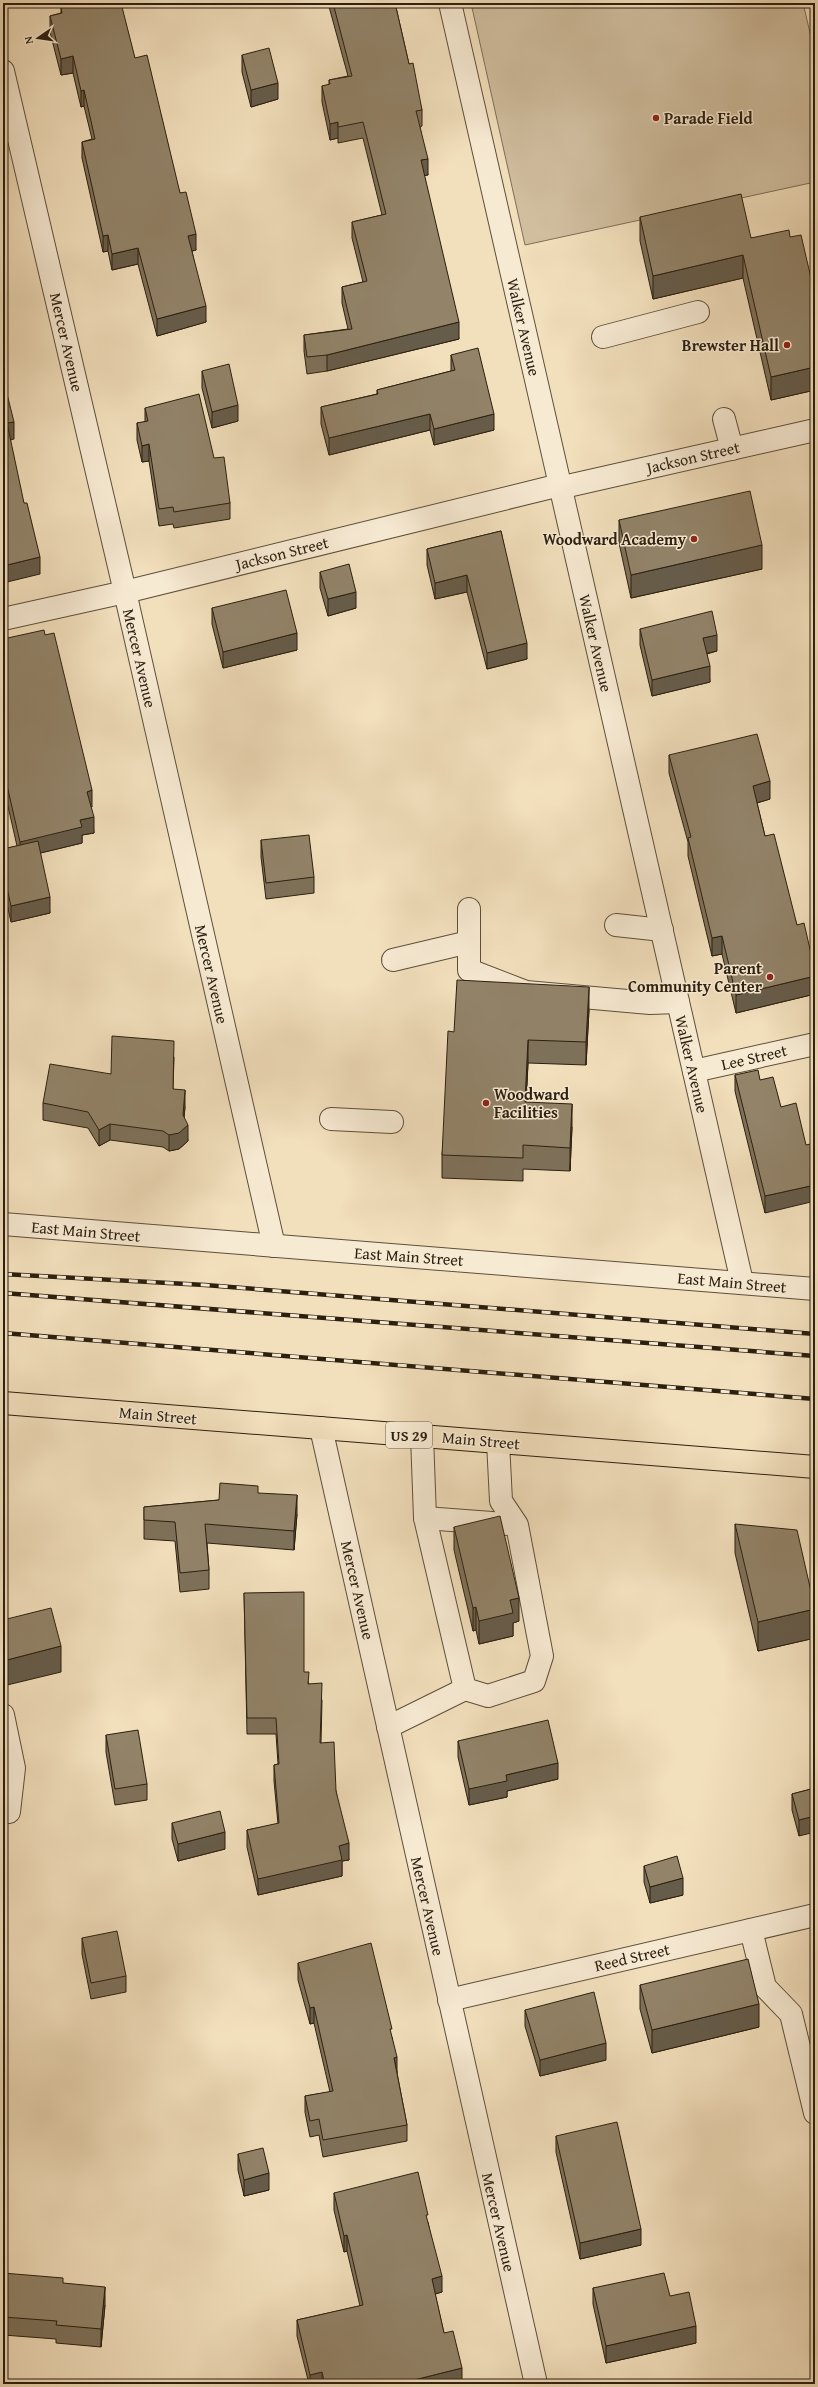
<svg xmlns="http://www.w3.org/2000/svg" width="818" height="2387" viewBox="0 0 818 2387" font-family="'Gentium Book Plus',serif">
  <rect width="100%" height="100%" fill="#f2dfbc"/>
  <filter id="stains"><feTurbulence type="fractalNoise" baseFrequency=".005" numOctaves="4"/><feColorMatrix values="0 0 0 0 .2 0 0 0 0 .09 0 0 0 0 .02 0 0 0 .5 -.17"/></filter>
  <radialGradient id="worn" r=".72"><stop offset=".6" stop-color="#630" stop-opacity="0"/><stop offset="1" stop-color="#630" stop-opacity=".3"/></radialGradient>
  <polygon fill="#d0be9f" stroke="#7e6e57" points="471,3 803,3 815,54 815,182 525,245"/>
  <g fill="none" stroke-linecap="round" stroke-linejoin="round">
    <defs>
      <g id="minor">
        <polyline points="450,3 742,1282"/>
        <polyline points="3,71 125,592 274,1246"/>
        <polyline points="603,337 698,312"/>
        <polyline points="724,419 732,449"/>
        <polyline points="572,485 815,430"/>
        <polyline points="3,619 125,592 560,485"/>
        <polyline points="469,909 469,970 526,992 650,1003 678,1002"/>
        <polyline points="616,925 662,930"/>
        <polyline points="393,960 469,942"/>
        <polyline points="694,1071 815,1044"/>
        <polyline points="331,1119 392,1122"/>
        <polyline points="3,1224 815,1289"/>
        <polyline points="321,1428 536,2384"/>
        <polyline points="422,1436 425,1518 465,1689 488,1696 534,1681 542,1656 517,1525 501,1501 498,1442"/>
        <polyline points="425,1518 505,1524"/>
        <polyline points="3,1715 14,1768 9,1812 3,1813"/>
        <polyline points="388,1727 465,1689"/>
        <polyline points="751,1930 765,1987 791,2014 815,2113"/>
        <polyline points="449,2000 815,1915"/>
      </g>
      <polyline id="major" points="3,1403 815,1467"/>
    </defs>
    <use href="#minor" stroke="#5d4f3a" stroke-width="24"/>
    <use href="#major" stroke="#2b1f0f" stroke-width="24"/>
    <use href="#minor" stroke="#f7ead3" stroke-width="22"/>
    <use href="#major" stroke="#f2dfbc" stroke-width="22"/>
    <defs>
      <g id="rail">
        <polyline points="3,1274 205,1285 815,1334"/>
        <polyline points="3,1293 815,1356"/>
        <polyline points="3,1333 815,1399"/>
      </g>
    </defs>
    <use href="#rail" stroke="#2b1f0f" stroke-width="4.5"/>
    <use href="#rail" stroke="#f7ead3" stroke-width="3" stroke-dasharray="9" stroke-linecap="butt"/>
  </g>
  <g fill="#7e715a" stroke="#2b1f0f">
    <polygon points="328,3 395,3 409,64 422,110 422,126 420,127 428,175 424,175 459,339 327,371 307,374 304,351 304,335 348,329 342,303 342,287 363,282 352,238 352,222 382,215 363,138 338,143 338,138 330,140 322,102 322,86 329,85 329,80 348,76"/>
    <polygon points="61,8 135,58 180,193 196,250 192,251 206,322 157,336 138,264 112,270 108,251 103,252 82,158 82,142 92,139 84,106 81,107 73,73 61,75 50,32 50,16 61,13"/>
    <polygon points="242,55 278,99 251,107 242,72"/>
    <polygon points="640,217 751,238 790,237 811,278 815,277 815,390 771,400 743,278 653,299 640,241"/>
    <polygon points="451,355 494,430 434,445 430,430 329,455 321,424 321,407 377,394 377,390 451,371"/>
    <polygon points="202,371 238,421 212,428 202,388"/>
    <polygon points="145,408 214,458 230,503 230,519 174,528 173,524 159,526 149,461 142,462 137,440 137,423 145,422"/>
    <polygon points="619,520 762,569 631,598 619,543"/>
    <polygon points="501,531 527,659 487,669 467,592 435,599 427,565 427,549"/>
    <polygon points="320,572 356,608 328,616 320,588"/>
    <polygon points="212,608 297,650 223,668 212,624"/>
    <polygon points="640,629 717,651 707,654 710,682 652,696 640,645"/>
    <polygon points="3,639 92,807 91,807 94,833 82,835 82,843 40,853 50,913 11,922 3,886 3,849 17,846 3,784"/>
    <polygon points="669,755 770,799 757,803 765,836 797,925 815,971 815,994 736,1013 722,954 712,956 688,856 688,842 669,773"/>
    <polygon points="261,840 314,877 314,893 266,899 261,857"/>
    <polygon points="589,1010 586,1065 528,1063 526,1102 572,1127 570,1171 523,1169 523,1181 442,1178 442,1155 454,1032"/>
    <polygon points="174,1057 173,1089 185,1107 184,1117 188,1141 179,1149 169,1151 163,1147 110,1140 99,1146 88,1128 43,1120 43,1103 111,1074"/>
    <polygon points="3,1067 5,1114 5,1131 3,1131"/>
    <polygon points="735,1075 760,1080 781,1107 806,1145 765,1213 735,1091"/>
    <polygon points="258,1493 297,1514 294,1550 207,1543 209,1570 209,1589 180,1592 175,1541 144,1539 144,1507 219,1500"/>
    <polygon points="735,1524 815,1608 815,1638 758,1651 735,1553"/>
    <polygon points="454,1527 519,1621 513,1623 513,1636 479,1644 476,1630 473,1631 454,1550"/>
    <polygon points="244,1593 304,1672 309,1684 322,1700 321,1743 336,1791 349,1860 342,1861 342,1876 258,1895 247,1847 247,1830 278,1824 274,1781 274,1765 278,1764 276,1734 247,1734"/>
    <polygon points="106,1735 147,1784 147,1800 115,1805 106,1752"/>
    <polygon points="458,1741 558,1779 507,1791 507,1797 469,1805 458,1757"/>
    <polygon points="815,1788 799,1836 792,1810 792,1794"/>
    <polygon points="172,1823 225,1849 178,1861 172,1839"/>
    <polygon points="644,1866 683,1895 650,1903 644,1882"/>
    <polygon points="82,1938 126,1976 126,1992 91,1999 82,1954"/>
    <polygon points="298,1963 392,2037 397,2073 407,2125 407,2141 323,2157 319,2135 310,2137 305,2112 305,2096 330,2092 314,2023 310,2024 298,1980"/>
    <polygon points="640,1985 759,2027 652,2053 640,2009"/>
    <polygon points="525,2010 606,2060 540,2076 525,2026"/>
    <polygon points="556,2136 641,2245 580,2259 556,2152"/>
    <polygon points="238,2154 269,2190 244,2196 238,2170"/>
    <polygon points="334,2193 428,2222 442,2292 435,2294 444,2333 462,2384 309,2384 297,2336 297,2320 360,2306 347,2251 344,2252 334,2210"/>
    <polygon points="3,2273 63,2284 105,2305 101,2347 56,2343 56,2339 3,2335"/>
    <polygon points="593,2288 670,2296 696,2343 606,2363 593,2304"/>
  </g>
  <g fill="#665c4a" stroke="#2b1f0f">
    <polygon points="73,56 73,73 61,75 61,59"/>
    <polygon points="278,83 278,99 251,107 251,90"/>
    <polygon points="84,90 84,106 81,107 81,91"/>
    <polygon points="338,122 338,138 330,140 330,124"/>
    <polygon points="428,159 428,175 421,176 421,160"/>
    <polygon points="196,234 196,250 188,252 188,236"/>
    <polygon points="108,235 108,251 103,252 103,236"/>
    <polygon points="138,248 138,264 112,270 112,254"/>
    <polygon points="743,255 743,278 653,299 653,276"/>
    <polygon points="206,306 206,322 157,336 157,319"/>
    <polygon points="459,322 459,339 327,371 327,355"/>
    <polygon points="815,367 815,390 771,400 771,377"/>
    <polygon points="238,405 238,421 212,428 212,412"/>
    <polygon points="430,414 430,430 329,455 329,438"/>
    <polygon points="494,414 494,430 434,445 434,429"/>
    <polygon points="14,422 14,439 7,441 7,423"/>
    <polygon points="149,444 149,461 142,462 142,446"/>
    <polygon points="762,545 762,569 631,598 631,575"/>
    <polygon points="40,557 40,574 3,583 3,566"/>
    <polygon points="467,575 467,592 435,599 435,583"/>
    <polygon points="356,592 356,608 328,616 328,599"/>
    <polygon points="297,633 297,650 223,668 223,652"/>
    <polygon points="717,635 717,651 703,654 703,638"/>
    <polygon points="527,643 527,659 487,669 487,653"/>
    <polygon points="710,666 710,682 652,696 652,680"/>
    <polygon points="770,781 770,799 753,804 753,786"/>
    <polygon points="92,790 92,807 87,808 87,792"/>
    <polygon points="94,817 94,833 82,835 82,843 20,858 20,842 80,820"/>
    <polygon points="50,897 50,913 11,922 11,906"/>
    <polygon points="722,936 722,954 712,956 712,938"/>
    <polygon points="815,976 815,994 736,1013 736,995"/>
    <polygon points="589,987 589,1010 586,1065 586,1042"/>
    <polygon points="528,1040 528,1063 525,1125 525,1102"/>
    <polygon points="185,1090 185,1107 183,1129 188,1125 188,1141 179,1149 169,1151 169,1135 183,1115"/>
    <polygon points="572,1104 572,1127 570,1171 570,1148"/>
    <polygon points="110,1124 110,1140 99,1146 99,1130"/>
    <polygon points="815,1185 815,1201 765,1213 765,1196"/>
    <polygon points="297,1495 297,1514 294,1550 294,1531"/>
    <polygon points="519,1598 519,1621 513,1623 513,1636 479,1644 479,1621 510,1600"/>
    <polygon points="476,1607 476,1630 473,1631 473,1608"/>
    <polygon points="815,1609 815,1638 758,1651 758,1622"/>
    <polygon points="61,1646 61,1672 3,1686 3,1661"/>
    <polygon points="558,1763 558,1779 507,1791 507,1797 469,1805 469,1789 506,1775"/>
    <polygon points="815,1816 815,1832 799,1836 799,1820"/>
    <polygon points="225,1832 225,1849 178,1861 178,1844"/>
    <polygon points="349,1843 349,1860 342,1861 342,1876 258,1895 258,1879 339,1846"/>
    <polygon points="683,1878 683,1895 650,1903 650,1887"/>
    <polygon points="759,2004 759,2027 652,2053 652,2030"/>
    <polygon points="314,2007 314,2023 310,2024 310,2008"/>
    <polygon points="606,2043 606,2060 540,2076 540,2060"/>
    <polygon points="397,2057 397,2073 394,2058"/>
    <polygon points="269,2173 269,2190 244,2196 244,2180"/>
    <polygon points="641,2229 641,2245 580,2259 580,2243"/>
    <polygon points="347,2235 347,2251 344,2252 344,2236"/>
    <polygon points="442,2276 442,2292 432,2295 432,2279"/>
    <polygon points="105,2287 105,2305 101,2347 101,2329"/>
    <polygon points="696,2326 696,2343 606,2363 606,2346"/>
    <polygon points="462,2368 462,2384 398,2384"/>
    <polygon points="322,2372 322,2384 310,2384 310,2375"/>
  </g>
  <g fill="#928369" stroke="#2b1f0f">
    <polygon points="83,3 121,3 135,58 147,55 180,193 186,192 196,234 188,236 206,306 157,319 138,248 112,254 108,235 103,236 82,142 95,139 84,90 81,91 73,56 61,59 50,16 62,13 61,8"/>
    <polygon points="333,3 395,3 409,64 413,63 422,110 416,111 428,159 421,160 459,322 327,355 307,357 304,335 352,329 342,287 367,281 352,222 386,214 363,122 338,127 338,122 330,124 322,86 330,84 329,80 352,76"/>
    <polygon points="269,48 278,83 251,90 242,55"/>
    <polygon points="741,194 751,238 789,230 790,237 801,235 811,278 815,277 815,367 771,377 743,255 653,276 640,217"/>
    <polygon points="478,348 494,414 434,429 430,414 329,438 321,407 378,394 377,390 455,370 451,355"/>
    <polygon points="229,364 238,405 212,412 202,371"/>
    <polygon points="3,382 4,382 14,422 7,423 24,503 27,503 40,557 3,566"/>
    <polygon points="199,394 214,458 224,457 230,503 174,512 173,507 159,509 149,444 142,446 137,423 148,421 145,408"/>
    <polygon points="750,491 762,545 631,575 619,520"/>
    <polygon points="501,531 527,643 487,653 467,575 435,583 427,549"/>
    <polygon points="349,564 356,592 328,599 320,572"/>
    <polygon points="286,590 297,633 223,652 212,608"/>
    <polygon points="712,611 717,635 703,638 710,666 652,680 640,629"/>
    <polygon points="44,630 45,635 54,633 92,790 87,792 94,817 80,820 82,827 20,842 3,768 3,639"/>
    <polygon points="757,734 770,781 753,786 765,836 774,834 797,925 804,923 815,971 815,976 736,995 722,936 712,938 688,838 691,837 669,755"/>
    <polygon points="309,835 314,877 266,883 261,840"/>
    <polygon points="38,841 50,897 11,906 3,870 3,849"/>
    <polygon points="457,980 589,987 586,1042 528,1040 525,1102 572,1104 570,1148 523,1145 523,1158 442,1155 448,1031 454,1032"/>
    <polygon points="112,1036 174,1041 173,1089 185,1090 183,1115 188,1125 179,1133 169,1135 163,1131 110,1124 99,1130 88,1112 43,1103 50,1064 111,1074"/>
    <polygon points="3,1067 5,1114 3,1114"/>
    <polygon points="758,1070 760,1080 773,1077 781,1107 796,1103 806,1145 815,1143 815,1185 765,1196 735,1075"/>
    <polygon points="220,1483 258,1486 258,1493 297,1495 294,1531 205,1524 209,1570 180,1573 175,1522 144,1520 144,1507 219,1500"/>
    <polygon points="500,1516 519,1598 510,1600 513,1613 479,1621 476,1607 473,1608 454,1527"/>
    <polygon points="735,1524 797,1530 815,1609 758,1622"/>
    <polygon points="304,1592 304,1672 309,1672 308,1684 322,1683 320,1743 334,1742 336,1791 349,1843 339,1846 342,1860 258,1879 247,1830 279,1823 274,1765 279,1764 276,1718 247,1718 244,1593"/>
    <polygon points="51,1608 61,1646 3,1661 3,1620"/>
    <polygon points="548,1720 558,1763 506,1775 507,1781 469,1789 458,1741"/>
    <polygon points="138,1730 147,1784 115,1789 106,1735"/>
    <polygon points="815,1788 815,1816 799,1820 792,1794"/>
    <polygon points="220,1811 225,1832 178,1844 172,1823"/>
    <polygon points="677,1856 683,1878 650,1887 644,1866"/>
    <polygon points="117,1931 126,1976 91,1983 82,1938"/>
    <polygon points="371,1943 392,2029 390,2029 397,2057 394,2058 407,2125 323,2140 319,2119 310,2121 305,2096 333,2091 314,2007 310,2008 298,1963"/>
    <polygon points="748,1959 759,2004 652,2030 640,1985"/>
    <polygon points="594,1992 606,2043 540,2060 525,2010"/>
    <polygon points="617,2122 641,2229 580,2243 556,2136"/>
    <polygon points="263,2148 269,2173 244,2180 238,2154"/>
    <polygon points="418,2172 428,2215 426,2215 442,2276 432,2279 444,2333 453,2331 462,2368 398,2384 325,2384 322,2372 310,2375 297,2320 363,2305 347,2235 344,2236 334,2193"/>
    <polygon points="3,2273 63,2278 63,2283 105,2287 101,2329 56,2325 57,2321 3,2317"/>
    <polygon points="664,2273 670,2296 689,2292 696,2326 606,2346 593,2288"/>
    <polygon points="798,2381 799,2384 786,2384"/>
  </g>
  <g fill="#8f2418" stroke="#f7ead3" stroke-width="1.5">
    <circle cx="656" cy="118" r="4"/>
    <circle cx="787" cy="345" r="4"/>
    <circle cx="694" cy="539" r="4"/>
    <circle cx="770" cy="977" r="4"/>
    <circle cx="486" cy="1103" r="4"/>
  </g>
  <g text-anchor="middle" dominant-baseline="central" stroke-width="3" stroke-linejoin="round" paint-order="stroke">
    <rect fill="#f7ead3" stroke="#685c4a" stroke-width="1" x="386" y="1422" width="46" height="26" rx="3"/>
    <g font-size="15" font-weight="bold" fill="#2b1f0f">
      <text x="409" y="1435">US 29</text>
    </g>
    <g font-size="16" font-weight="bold" fill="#2b1f0f" stroke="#f7ead3" text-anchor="end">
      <text x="664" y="118" text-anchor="start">Parade Field</text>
      <text x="779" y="345">Brewster Hall</text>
      <text x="686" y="539">Woodward Academy</text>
      <text x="762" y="968">Parent<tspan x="762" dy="18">Community Center</tspan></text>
      <text x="494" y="1094" text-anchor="start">Woodward<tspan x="494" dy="18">Facilities</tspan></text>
    </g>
    <g font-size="16" fill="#2b1f0f" stroke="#f7ead3">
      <text transform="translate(524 327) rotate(77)">Walker Avenue</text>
      <text transform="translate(67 342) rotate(77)">Mercer Avenue</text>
      <text transform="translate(693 457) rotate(-13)">Jackson Street</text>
      <text transform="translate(282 553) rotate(-14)">Jackson Street</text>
      <text transform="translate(596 643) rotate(77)">Walker Avenue</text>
      <text transform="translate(140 658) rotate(77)">Mercer Avenue</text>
      <text transform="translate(212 974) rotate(77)">Mercer Avenue</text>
      <text transform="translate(754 1057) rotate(-13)">Lee Street</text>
      <text transform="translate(692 1064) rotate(77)">Walker Avenue</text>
      <text transform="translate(86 1231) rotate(5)">East Main Street</text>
      <text transform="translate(409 1256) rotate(4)">East Main Street</text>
      <text transform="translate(732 1282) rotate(5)">East Main Street</text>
      <text transform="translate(158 1415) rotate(5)">Main Street</text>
      <text transform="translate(481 1440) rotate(5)">Main Street</text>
      <text transform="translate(358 1590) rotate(77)">Mercer Avenue</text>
      <text transform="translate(428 1906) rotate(77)">Mercer Avenue</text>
      <text transform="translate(632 1957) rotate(-13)">Reed Street</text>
      <text transform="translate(499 2222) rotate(77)">Mercer Avenue</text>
    </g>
  </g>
  <rect width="818" height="2387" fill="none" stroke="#f2dfbc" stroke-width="16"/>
  <rect x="4" y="4" width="810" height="2379" fill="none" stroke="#2b1f0f" stroke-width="2"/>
  <rect x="8" y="8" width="802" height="2371" fill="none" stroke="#2b1f0f"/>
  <g transform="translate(38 38) rotate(257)" stroke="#f7ead3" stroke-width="3" paint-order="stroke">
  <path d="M0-3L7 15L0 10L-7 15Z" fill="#2b1f0f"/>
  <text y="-6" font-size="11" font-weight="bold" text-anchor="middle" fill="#2b1f0f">N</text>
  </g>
  <rect width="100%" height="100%" filter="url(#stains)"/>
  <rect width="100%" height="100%" fill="url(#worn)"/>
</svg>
